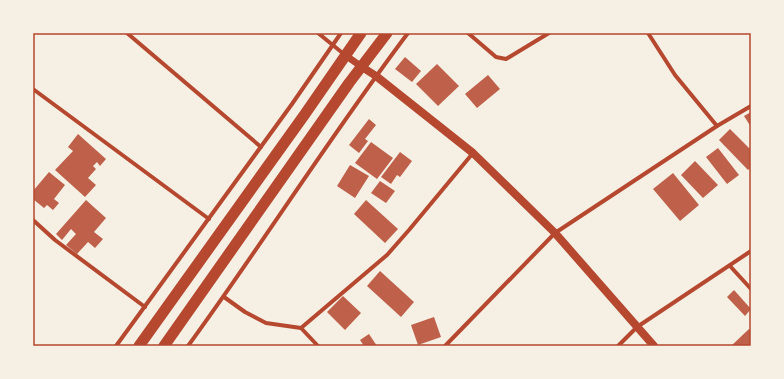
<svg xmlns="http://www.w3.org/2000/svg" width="784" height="379" viewBox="0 0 784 379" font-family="'Exo 2',sans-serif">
  <rect width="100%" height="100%" fill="#f6efe4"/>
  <g fill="#bf614a">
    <polygon points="405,57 421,71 412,82 395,69"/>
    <polygon points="437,64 459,86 438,106 416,84"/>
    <polygon points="488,75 500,89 477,108 465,94"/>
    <polygon points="751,112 751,127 744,116"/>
    <polygon points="369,119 376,125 365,139 368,141 359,153 349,145"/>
    <polygon points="730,129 751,150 751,168 748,170 719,140"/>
    <polygon points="78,134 106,159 100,166 97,162 93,166 96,169 88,178 96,185 85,197 55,170 73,151 68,147"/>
    <polygon points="371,142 393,158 377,179 355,163"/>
    <polygon points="718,148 739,175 727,184 706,157"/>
    <polygon points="400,152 412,161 400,177 397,175 391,184 381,177"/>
    <polygon points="695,161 718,185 703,198 681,175"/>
    <polygon points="350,165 369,176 355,198 337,186"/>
    <polygon points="49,172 65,185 54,199 59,203 53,210 47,205 44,208 33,199 33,191"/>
    <polygon points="673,173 699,205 680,221 653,189"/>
    <polygon points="380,181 395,191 386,203 371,193"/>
    <polygon points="86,200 106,218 94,232 103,239 95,248 88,242 77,254 66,245 76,234 71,229 62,240 56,234"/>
    <polygon points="366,200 398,229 385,243 354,214"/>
    <polygon points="380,271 414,302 401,317 367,286"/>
    <polygon points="734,290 751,309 745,316 727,297"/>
    <polygon points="343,296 361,313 345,330 327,312"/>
    <polygon points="434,317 441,337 418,345 411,325"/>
    <polygon points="749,329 751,331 751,346 731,346"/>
    <polygon points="369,334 377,346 364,346 360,340"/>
  </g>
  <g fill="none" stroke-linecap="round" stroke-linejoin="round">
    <g stroke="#b5482f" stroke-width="4">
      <polyline points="127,33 261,147"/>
      <polyline points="318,33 345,55"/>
      <polyline points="468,33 496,57 506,59 549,33"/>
      <polyline points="648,33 675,75 717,126"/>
      <polyline points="33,89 209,219"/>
      <polyline points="33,220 55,240 145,307"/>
      <polyline points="730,266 751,289"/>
      <polyline points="224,297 245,312 266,323 301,328 318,346"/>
      <polyline points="301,328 387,255 409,230 473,153"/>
      <polyline points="116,346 292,104 341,33"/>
      <path d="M188,346C263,243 331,135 408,33"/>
      <polyline points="445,346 555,233 717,126 751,106"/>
      <polyline points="618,346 637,327 751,251"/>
    </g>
    <polyline stroke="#b5482f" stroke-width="7" points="345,55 362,67"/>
    <polyline stroke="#b5482f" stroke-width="8" points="362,67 376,76 473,153 555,233 654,346"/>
    <g stroke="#b5482f" stroke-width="11">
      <polyline points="139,346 305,114 361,33"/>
      <polyline points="164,346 349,83 387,33"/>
    </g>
  </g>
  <rect width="784" height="379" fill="none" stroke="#f6efe4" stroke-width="68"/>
  <rect x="34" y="34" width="716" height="311" fill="none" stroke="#b5482f" stroke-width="1.5"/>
</svg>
